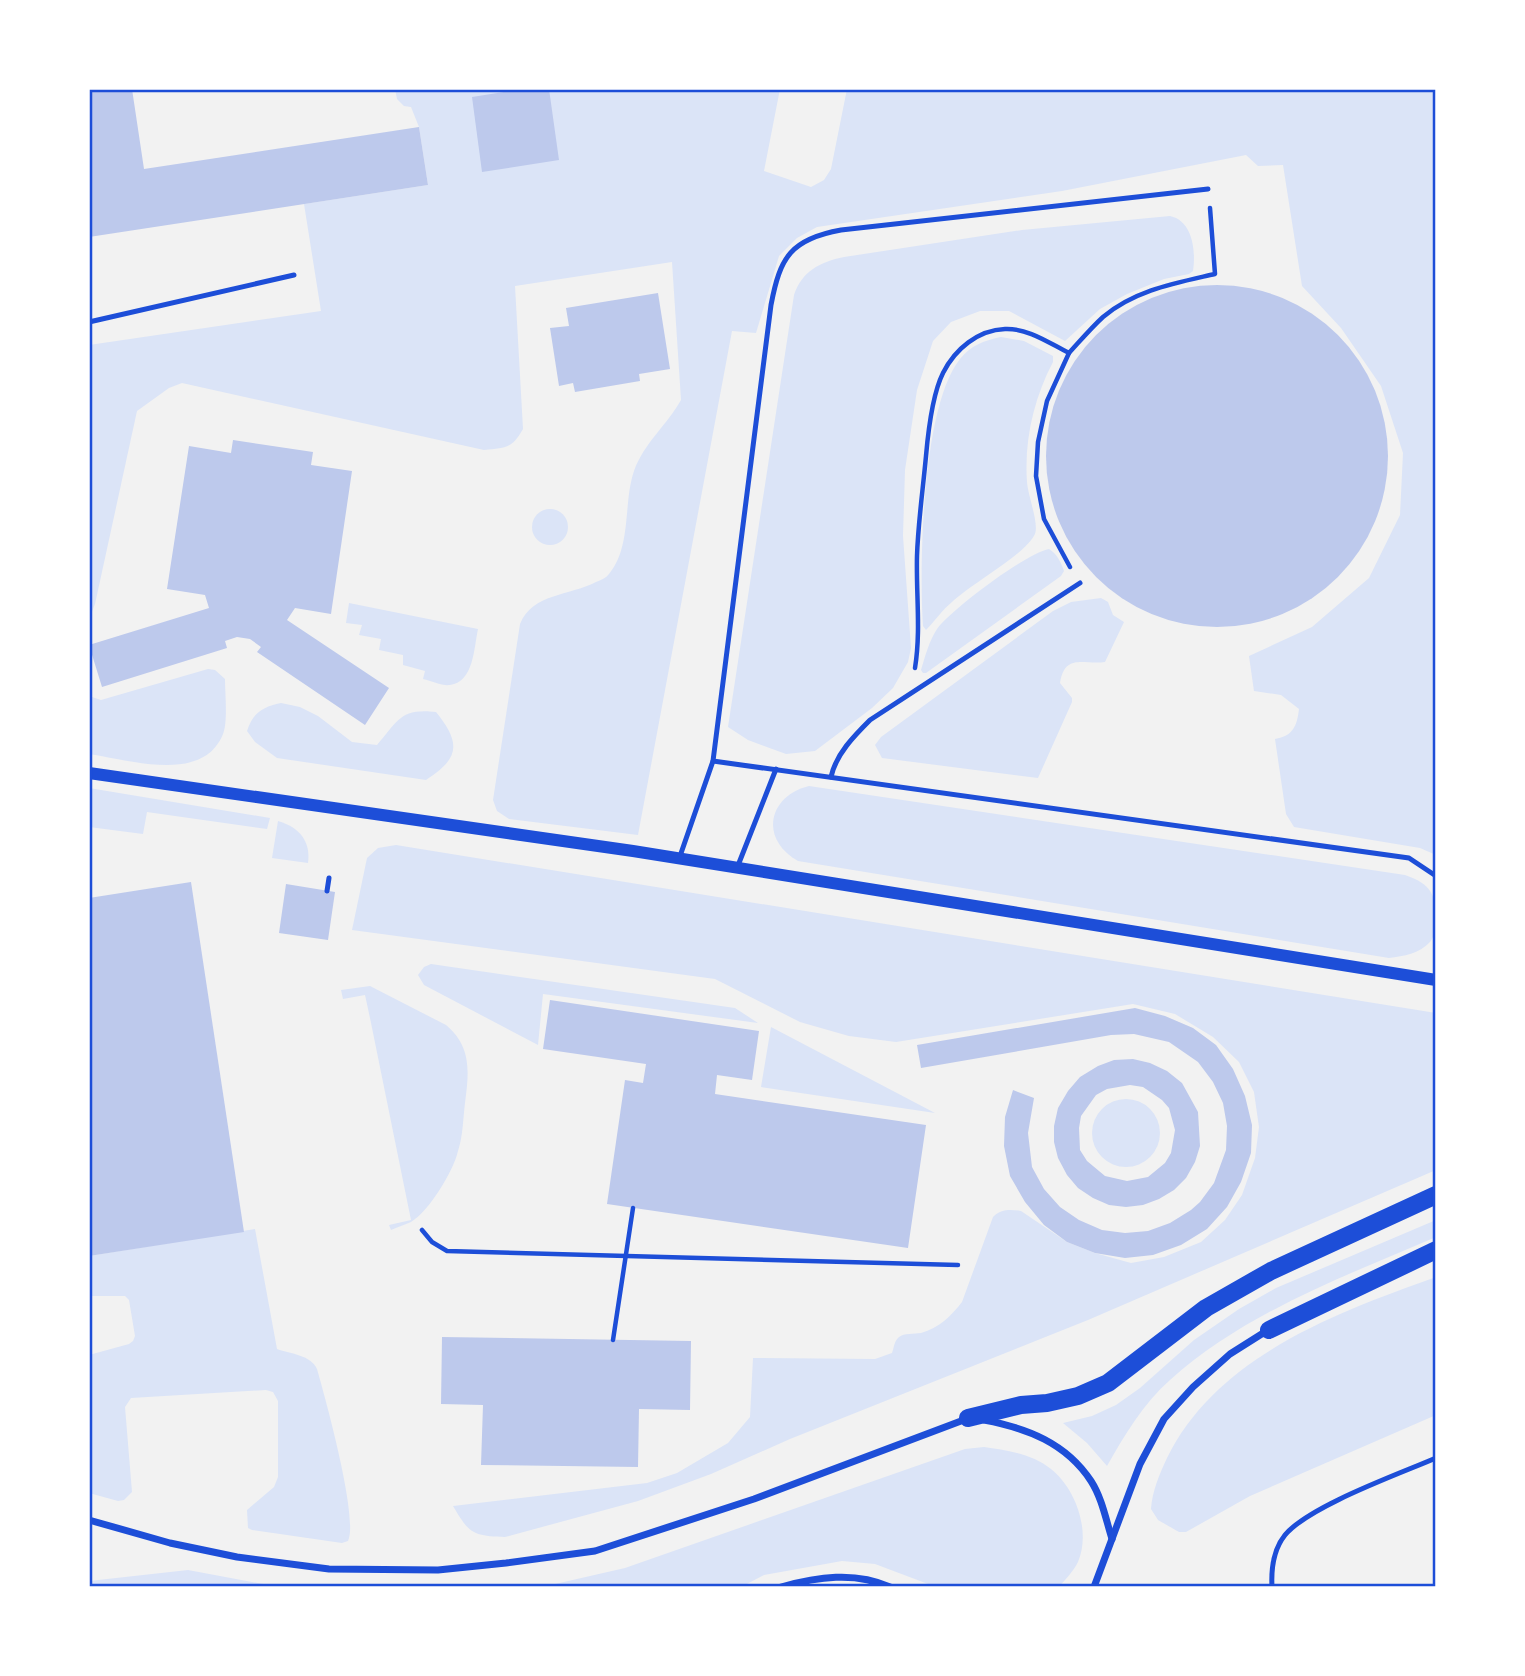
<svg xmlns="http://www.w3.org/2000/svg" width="1525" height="1676" viewBox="0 0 1525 1676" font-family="'Roboto Condensed',sans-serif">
  <rect width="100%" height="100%" fill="#f2f2f2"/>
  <g fill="#dbe4f7">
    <path d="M395,89H780L764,171L811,187L824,180L831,169L847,89H1436V855L1420,848L1294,827L1286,814L1275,739C1293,736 1297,726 1299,709L1281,695L1254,691L1249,656L1312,627L1369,578L1400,515L1403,453L1381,386L1341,328L1302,286L1283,165L1258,166L1246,155L1062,191L817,227L797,238L779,256L756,333L732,331L638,835L509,819L497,811L493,800L520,624C533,593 569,596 596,582C601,580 606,578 609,574C632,546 623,503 634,471C644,443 667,425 681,400L672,262L515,286L523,429C512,449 505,448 484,450L182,383L169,388L137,411L95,604L89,619V345L321,311L304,204L428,185L419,127L411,107L404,106L397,99Z"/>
    <path d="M1170,216C1193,221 1196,251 1193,271L1189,274L1164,279L1127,294L1100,309L1065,341L1009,311H980L951,322L933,341L917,390L905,470L903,536L911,648L908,662L893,688L872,708L815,751L786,754L748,740L728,727L794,295C802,271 820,262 844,257L1022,230Z"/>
    <path d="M1001,337L1024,341L1053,356V362C1034,398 1024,440 1027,482C1028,496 1039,523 1035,534C1026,554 971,584 952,602C942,610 935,621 926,630L923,626C919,565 922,406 960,359C970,346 985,340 1001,337Z"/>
    <circle cx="550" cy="527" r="18"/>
    <path d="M1049,549C1057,554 1061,562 1064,571L1061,576L926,673H923L921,670C925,657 929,641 937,629C952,609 1025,554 1049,549Z"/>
    <path d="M1101,598L1108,602L1113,615L1124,622L1105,662C1083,665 1065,653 1060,683L1072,698V702L1038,778L882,758L875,745L881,737L1053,611L1071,602Z"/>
    <path d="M349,603L478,629C474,647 474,682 450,685C442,686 432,681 423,679L425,671L403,665V655L379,650L381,639L359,635L362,625L346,623Z"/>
    <path d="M208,669L215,670L225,679C225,693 228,722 223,734C203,784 130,760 89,754V696L101,700Z"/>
    <path d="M281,703L300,707L318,716L352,742L377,745C398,721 400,708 436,712C461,743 460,758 426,780L277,758L255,742L247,731C253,713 262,707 281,703Z"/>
    <path d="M809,786L1405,875C1431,884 1436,894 1436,921C1436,929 1435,935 1430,942C1419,954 1404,956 1389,958L798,861C759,839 768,796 809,786Z"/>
    <polygon points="89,788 270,818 267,829 147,812 143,834 89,827"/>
    <path d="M278,821C299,827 311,841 308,863L272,858Z"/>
    <path d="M396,845L1436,1013V1170L1088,1320L790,1439L711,1474L638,1501L505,1537C472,1536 469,1533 453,1506L647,1483L677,1473L728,1443L750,1417L753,1358L875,1359L892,1353C894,1348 894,1341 899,1337C904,1333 914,1334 921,1333C939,1328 951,1316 962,1302L993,1217C1000,1209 1011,1209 1021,1211L1067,1242L1095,1253L1131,1263L1164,1257L1201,1242L1225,1220L1242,1195L1255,1158L1259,1127L1254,1092L1239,1062L1213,1037L1175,1014L1133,1004L896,1042L849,1036L800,1022L715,979L352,930L367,858L378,848Z"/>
    <polygon points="431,964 735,1008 758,1023 543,994 538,1045 424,985 418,975 424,967"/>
    <path d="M370,986L446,1025C472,1047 469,1072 465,1103C463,1119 463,1136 458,1151C453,1172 429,1211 411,1222C405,1225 397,1227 391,1230L389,1225L411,1220L370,1018L365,995L343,999L341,990Z"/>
    <polygon points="771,1027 935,1113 761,1087"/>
    <circle cx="1126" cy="1133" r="34"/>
    <path d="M1436,1220V1237C1343,1277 1246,1312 1170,1380C1143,1404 1124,1436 1107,1466L1087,1443L1063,1423L1092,1416L1116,1405L1140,1388L1194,1340L1239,1309L1276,1288Z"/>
    <path d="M255,1229L277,1349C291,1354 311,1355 317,1369C325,1397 359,1519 348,1541L342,1543L252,1530L248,1528L247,1510L274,1487L278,1477V1401L273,1392L266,1390L131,1398L125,1407L132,1492L124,1500L118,1501L89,1493V1355L129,1344L133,1341L135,1336L129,1300L125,1296H89V1256Z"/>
    <path d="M1436,1277V1415L1250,1496L1186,1532H1179L1158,1520L1151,1509C1152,1491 1160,1473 1167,1458C1217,1356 1336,1313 1436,1277Z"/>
    <path d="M984,1447C1006,1450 1033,1454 1051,1469C1076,1489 1091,1531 1078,1562C1074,1570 1065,1581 1058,1587H936L875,1564L842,1561L764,1575L741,1587H542L625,1568L965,1449Z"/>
    <polygon points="188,1570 279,1587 89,1587 89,1581"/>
  </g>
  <g fill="#bdc9ec" fill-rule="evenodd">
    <polygon points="89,89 132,89 144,169 419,127 428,185 89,237"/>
    <polygon points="522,89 549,89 559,160 482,172 472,97"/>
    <circle cx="1217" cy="456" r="171"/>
    <polygon points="658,293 670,369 639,374 640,381 575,392 573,383 559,386 550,328 569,326 566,308"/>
    <polygon points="233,440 313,452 311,465 352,471 331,614 295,608 287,620 389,688 365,725 257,652 261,647 250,639 237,637 225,641 227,648 102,687 89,645 209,608 205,595 167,589 189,446 231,453"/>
    <polygon points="191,882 244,1232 89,1256 89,898"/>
    <polygon points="286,884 335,892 328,940 279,933"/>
    <polygon points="550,1000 759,1031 752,1080 717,1075 715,1094 926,1125 908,1248 607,1204 625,1080 643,1083 646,1064 543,1049"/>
    <polygon points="1135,1008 1165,1016 1193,1028 1216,1045 1233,1069 1245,1096 1252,1125 1251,1153 1241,1182 1227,1207 1207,1229 1181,1245 1153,1255 1125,1258 1095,1253 1067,1242 1044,1225 1025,1202 1010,1176 1004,1146 1005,1117 1013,1090 1034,1098 1028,1133 1032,1167 1044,1189 1060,1207 1079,1220 1102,1230 1125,1233 1148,1231 1170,1223 1191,1210 1200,1202 1214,1183 1226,1150 1227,1126 1223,1103 1213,1082 1198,1062 1169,1042 1134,1034 1111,1035 921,1068 917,1045"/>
    <path d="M1133,1059L1150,1063L1167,1071L1182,1083L1198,1112L1200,1146L1195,1162L1186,1178L1174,1190L1159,1199L1143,1205L1126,1207L1109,1205L1093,1198L1078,1188L1067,1175L1058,1158L1054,1142V1126L1058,1108L1068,1091L1080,1077L1098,1066L1114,1060ZM1130,1085L1143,1087L1162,1100L1169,1108L1175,1130L1171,1153L1165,1163L1148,1177L1127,1181L1105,1176L1087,1161L1080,1150L1079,1128L1081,1116L1096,1095L1107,1089Z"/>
    <polygon points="442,1337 691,1341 690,1410 639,1409 638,1467 481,1465 483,1405 441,1404"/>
  </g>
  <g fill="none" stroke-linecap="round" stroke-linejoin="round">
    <g stroke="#1d4ed8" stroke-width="4.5">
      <polyline points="1069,353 1047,401 1038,442 1036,476 1044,519 1070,567"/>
      <path d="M915,668C921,631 916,594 917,556C918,523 923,489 926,456C928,433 933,393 943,373C955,349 978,330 1005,329C1028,328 1049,343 1069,353C1080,341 1091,328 1103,317C1135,290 1176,283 1215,274L1210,208"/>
      <polyline points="422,1230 432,1242 447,1251 958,1265"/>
      <polyline points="613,1340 633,1208"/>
    </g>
    <g stroke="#1d4ed8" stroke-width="5">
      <polyline points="89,322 294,275"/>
      <polyline points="713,761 1409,858 1436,876"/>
      <path d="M831,777C836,754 854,736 870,720L1080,583"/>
      <path d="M679,859L713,761L771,305C780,257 791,239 841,230L1208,189"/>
      <polyline points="737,868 776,769"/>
      <polyline points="327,891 329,878"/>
      <path d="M1272,1587C1271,1568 1273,1550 1285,1535C1309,1506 1399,1474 1436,1458"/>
    </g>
    <g stroke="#1d4ed8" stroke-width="7">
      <path d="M984,1420C1027,1428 1066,1443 1091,1481C1102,1498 1106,1520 1112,1539"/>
      <polyline points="89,1520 170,1543 237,1557 329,1569 438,1570 506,1563 595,1551 754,1499 969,1418"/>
      <path d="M781,1587C817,1577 855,1571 890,1587"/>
      <polyline points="1094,1587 1140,1464 1164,1419 1193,1387 1230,1354 1268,1330"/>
    </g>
    <polyline stroke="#1d4ed8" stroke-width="12" points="89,773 633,851 1436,980"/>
    <g stroke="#1d4ed8" stroke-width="18">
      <polyline points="1269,1330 1436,1250"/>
      <polyline points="968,1418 1021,1405 1047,1403 1078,1396 1108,1383 1206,1308 1271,1271 1436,1195"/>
    </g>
  </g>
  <rect width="1525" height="1676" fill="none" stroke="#ffffff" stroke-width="182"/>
  <rect x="91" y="91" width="1343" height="1494" fill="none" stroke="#1d4ed8" stroke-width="2.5"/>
</svg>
